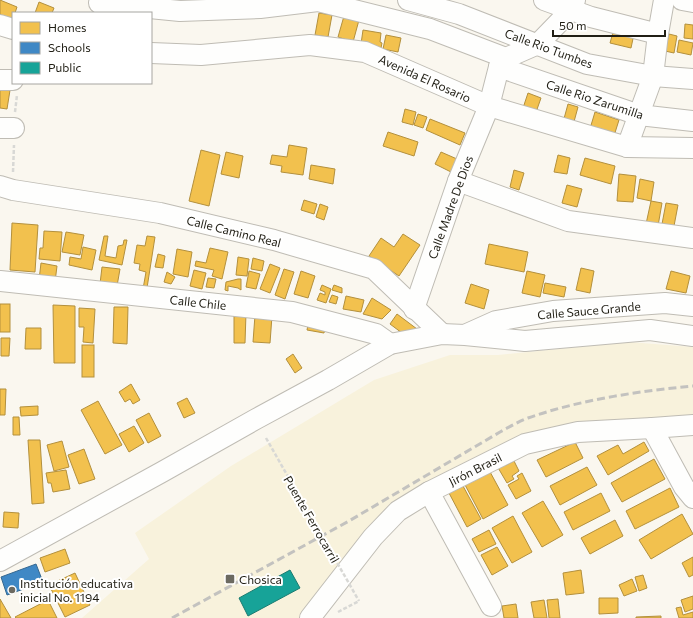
<svg xmlns="http://www.w3.org/2000/svg" width="693" height="618" viewBox="0 0 693 618" font-family="Commissioner,sans-serif">
  <rect width="100%" height="100%" fill="#faf7ef"/>
  <polygon fill="#f8f2dc" points="629,342 693,347 693,419 614,424 414,491 303,618 82,618 149,559 135,533 231,466 374,380 450,355 498,355"/>
  <g fill="#f2c14e" stroke="#b3903d">
    <polygon points="0,0 17,7 15,13 13,13 12,20 0,16"/>
    <polygon points="39,2 54,8 52,13 35,13"/>
    <polygon points="319,13 332,15 328,37 315,35"/>
    <polygon points="344,16 359,20 353,42 338,37"/>
    <polygon points="685,24 693,25 693,39 684,38"/>
    <polygon points="614,29 634,34 631,48 610,43"/>
    <polygon points="363,30 381,33 380,42 382,43 381,48 361,44"/>
    <polygon points="669,34 677,36 674,53 665,51"/>
    <polygon points="386,35 401,38 398,52 383,49"/>
    <polygon points="679,40 693,43 691,55 677,52"/>
    <polygon points="0,83 11,84 7,109 0,108"/>
    <polygon points="528,93 541,98 535,115 522,111"/>
    <polygon points="568,104 578,107 572,129 562,126"/>
    <polygon points="405,109 416,112 413,125 402,122"/>
    <polygon points="595,112 619,120 613,139 589,132"/>
    <polygon points="418,114 427,117 423,128 414,125"/>
    <polygon points="430,119 465,133 460,145 426,130"/>
    <polygon points="388,132 418,142 414,156 383,146"/>
    <polygon points="289,145 307,148 303,175 281,172 282,166 270,164 272,155 287,157"/>
    <polygon points="201,150 220,155 209,206 189,201"/>
    <polygon points="226,152 243,156 239,178 221,174"/>
    <polygon points="441,152 457,159 451,172 435,164"/>
    <polygon points="558,155 570,158 567,174 554,172"/>
    <polygon points="585,158 615,166 611,184 580,175"/>
    <polygon points="311,165 335,169 333,184 309,179"/>
    <polygon points="514,170 524,173 519,190 510,187"/>
    <polygon points="619,174 636,176 633,202 617,201"/>
    <polygon points="640,179 654,182 651,201 637,198"/>
    <polygon points="567,185 582,189 577,207 562,203"/>
    <polygon points="304,200 317,204 314,214 301,210"/>
    <polygon points="651,201 662,203 658,226 646,224"/>
    <polygon points="666,203 678,205 674,226 662,224"/>
    <polygon points="320,204 328,207 324,220 316,217"/>
    <polygon points="12,223 38,225 35,272 10,270"/>
    <polygon points="44,231 62,232 60,261 39,259 40,248 43,248"/>
    <polygon points="66,232 84,235 80,255 62,252"/>
    <polygon points="403,234 420,245 399,276 369,256 381,238 394,247"/>
    <polygon points="104,236 108,236 105,256 116,258 118,246 123,245 124,240 127,240 122,265 99,260"/>
    <polygon points="147,236 155,237 147,288 143,289 146,272 139,270 140,264 134,263 137,245 145,246"/>
    <polygon points="489,244 528,252 524,272 485,264"/>
    <polygon points="83,247 96,250 92,270 69,265 70,257 81,259"/>
    <polygon points="210,248 228,252 222,279 212,276 214,270 195,266 196,261 206,263"/>
    <polygon points="177,249 192,252 188,277 173,274"/>
    <polygon points="158,254 165,256 163,268 155,267"/>
    <polygon points="238,257 249,259 247,276 236,275"/>
    <polygon points="253,258 264,261 262,271 251,269"/>
    <polygon points="41,263 57,266 55,282 39,280"/>
    <polygon points="270,264 280,268 270,293 260,289"/>
    <polygon points="102,267 120,269 117,286 100,284"/>
    <polygon points="581,268 594,271 590,293 576,290"/>
    <polygon points="284,269 294,272 285,299 275,295"/>
    <polygon points="194,270 206,273 202,289 190,286"/>
    <polygon points="249,271 260,274 256,289 246,287"/>
    <polygon points="301,271 315,276 308,298 294,294"/>
    <polygon points="527,271 545,275 540,297 522,293"/>
    <polygon points="671,271 690,276 686,293 666,289"/>
    <polygon points="167,272 175,277 171,284 164,282"/>
    <polygon points="208,278 216,279 214,288 206,287"/>
    <polygon points="238,279 241,279 241,290 238,288 228,286 228,291 225,290 226,282"/>
    <polygon points="545,283 566,287 564,297 543,293"/>
    <polygon points="471,284 489,290 484,309 465,303"/>
    <polygon points="322,285 331,289 326,303 317,300 320,293 325,295 325,292 320,290"/>
    <polygon points="334,285 342,288 342,293 332,290"/>
    <polygon points="332,295 338,297 336,304 329,302"/>
    <polygon points="346,296 364,300 361,312 343,309"/>
    <polygon points="372,298 391,310 382,319 363,314"/>
    <rect x="0" y="304" width="10" height="28"/>
    <polygon points="53,305 75,306 75,363 54,363"/>
    <polygon points="114,307 128,307 127,344 113,343"/>
    <polygon points="79,308 95,309 93,343 83,342 84,327 79,327"/>
    <polygon points="234,312 246,313 245,343 234,343"/>
    <polygon points="397,314 417,329 410,339 390,324"/>
    <polygon points="255,315 272,316 270,343 253,342"/>
    <polygon points="309,320 326,324 324,333 307,330"/>
    <polygon points="26,328 41,328 41,349 25,349"/>
    <polygon points="1,338 10,338 9,356 1,356"/>
    <rect x="82" y="345" width="12" height="32"/>
    <polygon points="293,354 302,368 295,373 286,359"/>
    <polygon points="131,384 140,400 133,404 130,399 125,402 119,392"/>
    <polygon points="0,389 6,389 5,415 0,415"/>
    <polygon points="187,398 195,413 184,418 177,403"/>
    <polygon points="98,401 122,445 105,454 81,410"/>
    <polygon points="38,406 38,415 21,416 20,407"/>
    <polygon points="149,413 161,436 148,443 136,420"/>
    <polygon points="13,417 19,417 20,435 13,435"/>
    <polygon points="134,426 144,443 129,452 119,434"/>
    <polygon points="28,440 40,440 44,503 32,504"/>
    <polygon points="62,441 69,467 54,471 47,445"/>
    <polygon points="575,442 583,458 546,477 537,460"/>
    <polygon points="644,442 649,451 608,475 597,456 618,445 623,454"/>
    <polygon points="84,449 95,479 79,484 68,455"/>
    <polygon points="654,459 665,479 622,502 611,483"/>
    <polygon points="514,461 519,471 512,476 514,479 507,483 497,466 504,462 506,465"/>
    <polygon points="587,467 597,485 560,505 550,486"/>
    <polygon points="66,470 70,489 53,492 51,483 48,483 46,473"/>
    <polygon points="489,470 508,505 483,519 464,483"/>
    <polygon points="522,473 531,491 516,499 508,485 519,479 517,476"/>
    <polygon points="463,486 481,519 467,527 449,493"/>
    <polygon points="670,488 679,507 635,529 626,511"/>
    <polygon points="601,493 610,511 573,530 564,512"/>
    <polygon points="543,501 563,535 542,547 522,513"/>
    <polygon points="4,512 19,513 18,528 3,527"/>
    <polygon points="682,514 693,534 651,559 639,540"/>
    <polygon points="513,516 532,552 512,563 492,528"/>
    <polygon points="615,520 623,536 590,554 581,538"/>
    <polygon points="489,530 496,544 479,552 472,539"/>
    <polygon points="497,547 508,566 492,575 481,555"/>
    <polygon points="65,549 70,563 45,572 40,558"/>
    <polygon points="693,557 693,575 689,577 682,563"/>
    <polygon points="581,570 584,593 566,595 563,573"/>
    <polygon points="75,573 90,605 65,617 49,585"/>
    <polygon points="643,575 647,588 639,591 635,577"/>
    <polygon points="632,579 637,591 624,596 619,585"/>
    <polygon points="693,596 693,609 685,612 681,600"/>
    <polygon points="599,598 618,598 618,613 599,614"/>
    <polygon points="0,599 11,618 0,618"/>
    <polygon points="558,599 560,618 549,618 547,600"/>
    <polygon points="48,600 57,618 16,618 15,617"/>
    <polygon points="544,600 547,618 534,618 531,602"/>
    <polygon points="516,604 518,618 504,618 502,606"/>
    <polygon points="681,607 683,615 693,612 693,618 679,618 676,608"/>
    <polygon points="661,616 661,618 636,618 636,617"/>
  </g>
  <polygon fill="#3f88c5" stroke="#366890" points="36,564 43,582 7,595 1,577"/>
  <polygon fill="#17a398" stroke="#1a7b70" points="290,570 300,588 248,616 239,598"/>
  <g fill="none" stroke-linecap="round" stroke-linejoin="round">
    <defs>
      <g id="minor">
        <polyline points="408,0 459,14 587,64 653,76 693,79"/>
        <polyline points="544,0 591,17 658,34"/>
        <polyline points="682,0 693,2"/>
        <polyline points="99,3 180,11 260,8 318,1 430,29 506,58"/>
        <polyline points="0,25 13,29"/>
        <polyline points="151,53 201,55 310,45 365,52 489,106 627,147 693,148"/>
        <polyline points="499,67 639,115 693,121"/>
        <polyline points="0,80 13,80"/>
        <polyline points="0,128 14,128"/>
        <polyline points="627,147 653,76 658,34 664,0"/>
        <polyline points="458,181 568,221 693,238"/>
        <polyline points="0,186 13,190 160,213 274,240 374,269 442,334"/>
        <polyline points="0,281 292,312 376,334 390,344"/>
        <polyline points="414,309 458,181 489,106 499,67 506,58 538,44 571,10 575,0"/>
        <polyline points="467,334 496,321 553,311 665,303 693,306"/>
        <polyline points="652,428 684,487 693,498"/>
        <polyline points="429,492 491,606"/>
        <polyline points="0,561 162,472 256,419 328,380 390,344 442,334 465,335 525,341 650,330 693,336"/>
        <polyline points="310,618 373,537 398,511 429,492 525,444 578,432 652,428 693,425"/>
      </g>
    </defs>
    <use href="#minor" stroke="#bfbcb4" stroke-width="22"/>
    <g stroke="#d8d8d5" stroke-width="2.5" stroke-dasharray="4 2" stroke-linecap="butt">
      <polyline points="15,112 17,95"/>
      <polyline points="13,172 14,145"/>
      <polyline points="338,612 359,601"/>
    </g>
    <use href="#minor" stroke="#fefefd" stroke-width="20"/>
    <path stroke="#c3c2bf" stroke-width="3" stroke-dasharray="8 4" stroke-linecap="butt" d="M172,618L349,521L500,432C509,427 518,422 528,418C579,400 639,391 693,386"/>
    <polyline stroke="#d8d8d5" stroke-width="2.5" stroke-dasharray="4 2" stroke-linecap="butt" points="266,438 359,601"/>
  </g>
  <g fill="#6c6a61" stroke="#fff" stroke-width="1.5">
    <rect x="225" y="574" width="10" height="10" rx="2"/>
    <circle cx="12" cy="590" r="4"/>
  </g>
  <g text-anchor="middle" dominant-baseline="central" stroke-width="4" stroke-linejoin="round" paint-order="stroke">
    <g font-size="12" fill="#201e14" stroke="#fff">
      <text transform="translate(549 48) rotate(20)">Calle Rio Tumbes</text>
      <text transform="translate(425 78) rotate(24)">Avenida El Rosario</text>
      <text transform="translate(595 99) rotate(18)">Calle Rio Zarumilla</text>
      <text transform="translate(450 207) rotate(-70)">Calle Madre De Dios</text>
      <text transform="translate(234 231) rotate(14)">Calle Camino Real</text>
      <text transform="translate(198 302) rotate(6)">Calle Chile</text>
      <text transform="translate(589 310) rotate(-5)">Calle Sauce Grande</text>
      <text transform="translate(475 469) rotate(-27)">Jirón Brasil</text>
      <text transform="translate(312 519) rotate(60)">Puente Ferrocarril</text>
    </g>
    <g font-size="12" fill="#201e14" stroke="#fff" text-anchor="start">
      <text x="239" y="579">Chosica</text>
      <text x="20" y="583">Institución educativa<tspan x="20" dy="14">inicial No. 1194</tspan></text>
    </g>
  </g>
  <rect x="12" y="12" width="140" height="72" fill="#ffffff" stroke="#a6a5a1"/>
  <rect x="20" y="22" width="20" height="12" fill="#f2c14e" stroke="#a6a5a1"/>
  <text x="48" y="32" font-size="12" fill="#201e14">Homes</text>
  <rect x="20" y="42" width="20" height="12" fill="#3f88c5" stroke="#a6a5a1"/>
  <text x="48" y="52" font-size="12" fill="#201e14">Schools</text>
  <rect x="20" y="62" width="20" height="12" fill="#17a398" stroke="#a6a5a1"/>
  <text x="48" y="72" font-size="12" fill="#201e14">Public</text>
  <path d="M553 30v6h112v-6" fill="none" stroke="#201e14" stroke-width="2"/>
  <text x="559" y="30" font-size="12" fill="#201e14" stroke="#ffffff" stroke-width="3" paint-order="stroke">50 m</text>
</svg>
